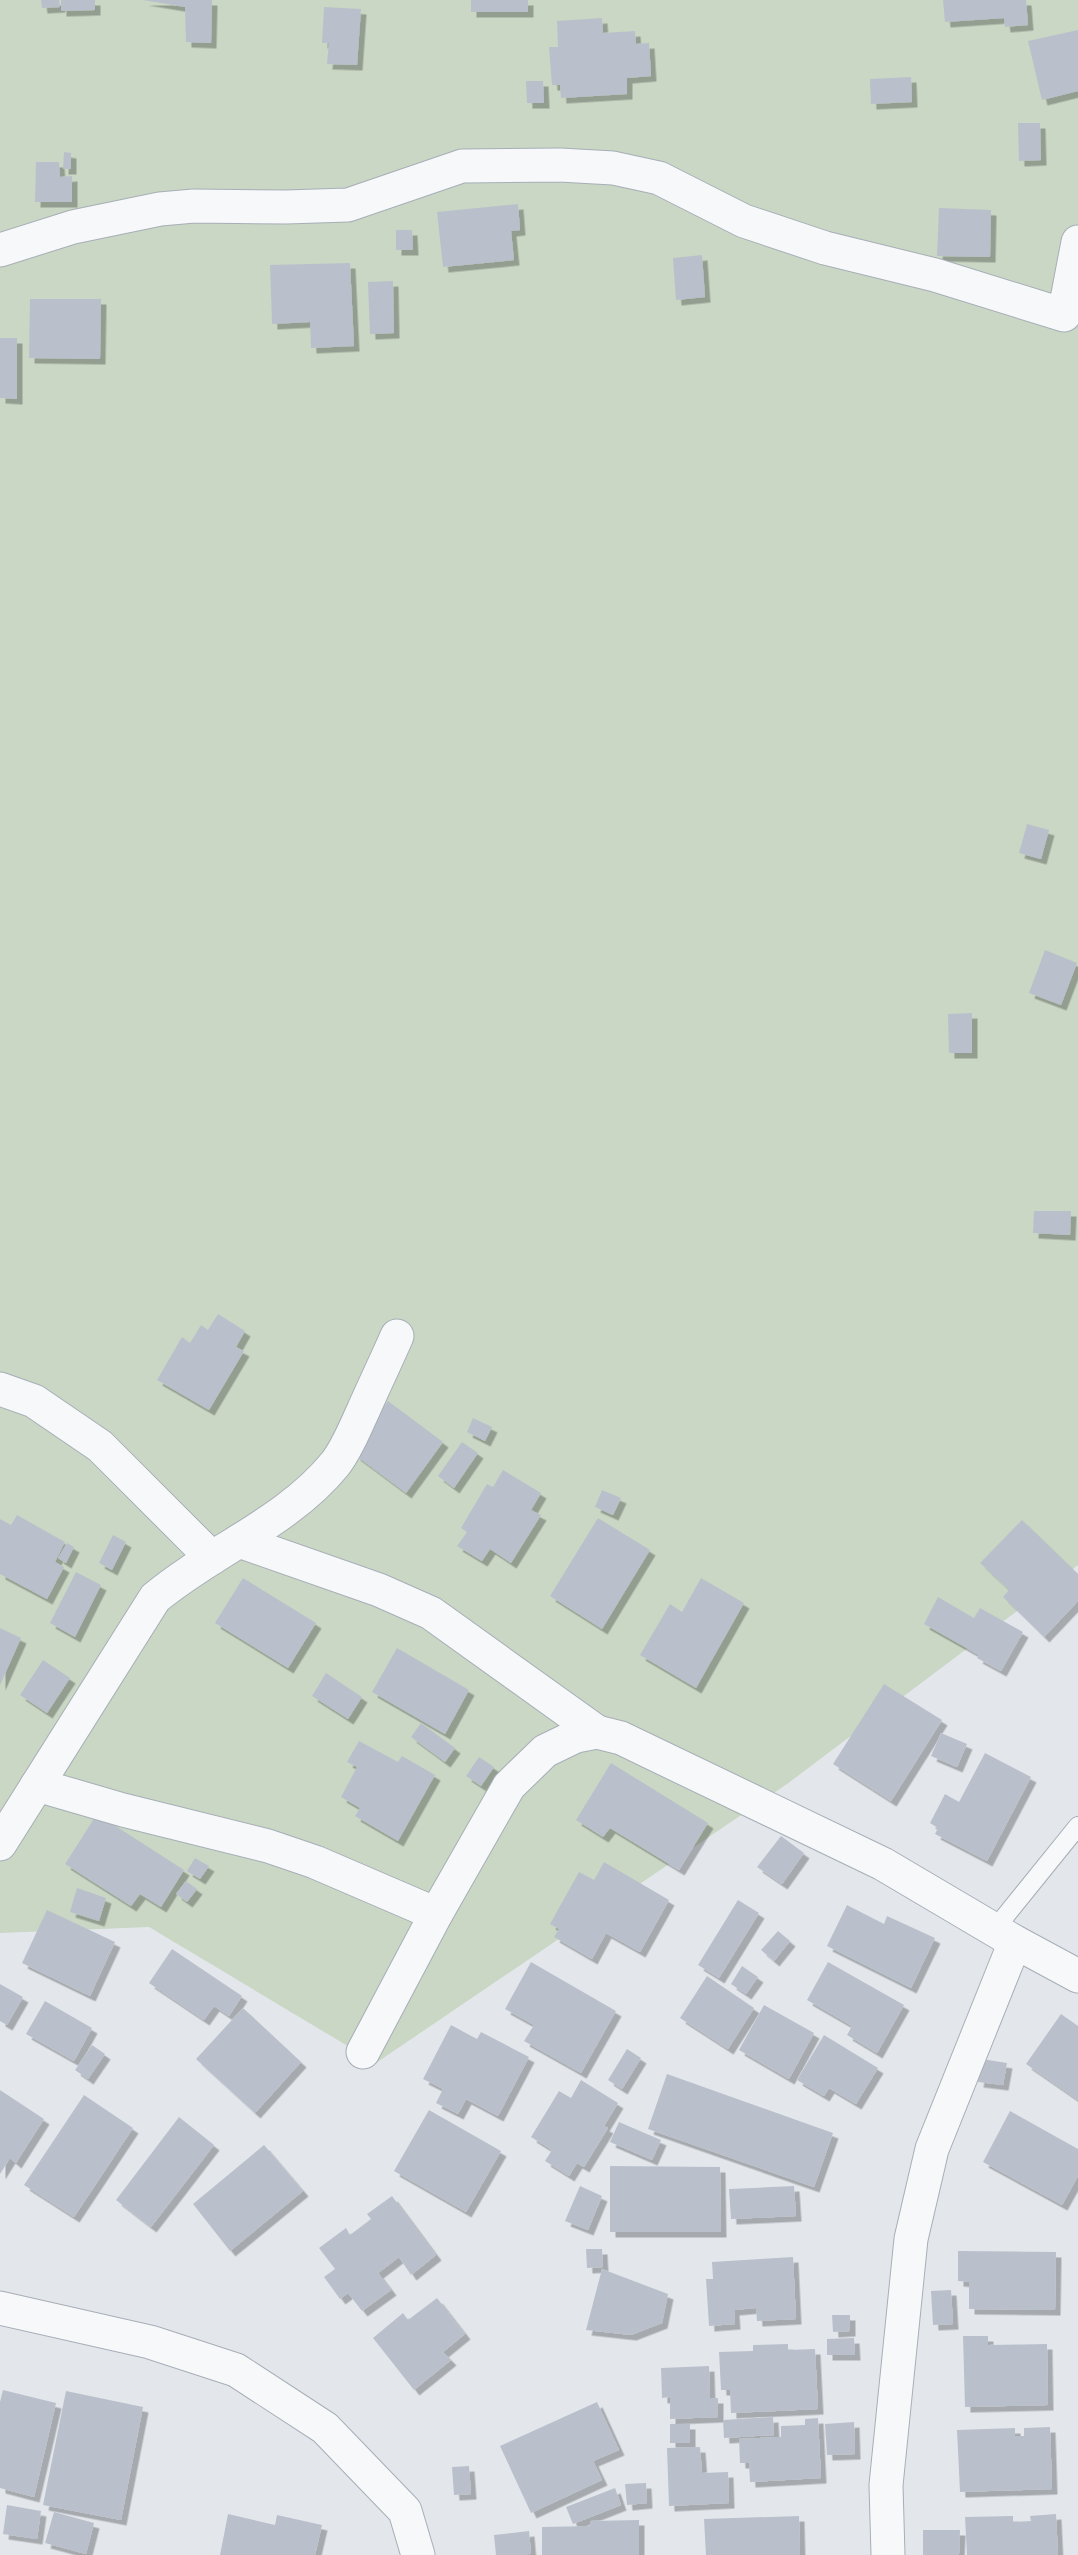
<svg xmlns="http://www.w3.org/2000/svg" width="1078" height="2555" viewBox="0 0 1078 2555" font-family="Lato,sans-serif">
  <defs>
    <filter id="shadow"><feDropShadow dx="5.5" dy="5.5" stdDeviation="0" flood-color="#0004"/></filter>
  </defs>
  <rect width="100%" height="100%" fill="#e3e7ec"/>
  <polygon fill="#c9d7c4" points="0,0 1078,0 1078,1565 787,1784 376,2063 149,1927 0,1933"/>
  <g fill="#bac0cb" filter="url(#shadow)">
    <polygon points="41,0 59,0 60,7 42,8"/>
    <polygon points="61,0 95,0 95,10 61,11"/>
    <polygon points="143,0 212,0 211,43 186,42 185,7"/>
    <rect x="471" y="0" width="57" height="12"/>
    <polygon points="943,0 1026,0 1028,25 1005,27 1004,18 945,22"/>
    <polygon points="324,7 361,9 357,65 327,64 329,43 322,43"/>
    <polygon points="602,18 603,33 635,31 636,44 649,43 651,76 627,78 627,94 561,98 560,85 552,85 549,47 558,47 557,21"/>
    <polygon points="1078,30 1078,91 1042,100 1028,41"/>
    <polygon points="911,77 912,102 871,104 870,79"/>
    <polygon points="526,81 543,81 544,103 527,103"/>
    <polygon points="1018,123 1040,123 1041,160 1019,161"/>
    <polygon points="64,152 71,153 71,169 63,169"/>
    <polygon points="36,162 59,162 60,177 72,176 72,202 35,202"/>
    <polygon points="518,204 520,230 511,231 514,260 443,267 437,212"/>
    <polygon points="939,208 991,210 990,257 937,256"/>
    <polygon points="396,230 412,230 413,250 396,250"/>
    <polygon points="702,255 705,297 676,300 673,258"/>
    <polygon points="350,263 354,346 311,348 310,322 272,324 270,265"/>
    <polygon points="393,281 394,333 370,334 368,282"/>
    <polygon points="30,299 101,299 100,359 29,358"/>
    <polygon points="0,338 17,338 17,399 0,398"/>
    <polygon points="1027,824 1049,830 1041,859 1019,853"/>
    <polygon points="1045,950 1077,963 1061,1005 1029,993"/>
    <polygon points="972,1013 972,1053 949,1053 948,1014"/>
    <polygon points="1034,1211 1071,1211 1070,1235 1033,1233"/>
    <polygon points="218,1314 245,1331 236,1347 244,1351 209,1410 157,1380 182,1337 190,1343 201,1325 208,1330"/>
    <polygon points="388,1401 443,1442 406,1493 355,1455 364,1433"/>
    <polygon points="473,1418 492,1427 485,1441 467,1432"/>
    <polygon points="462,1442 478,1453 454,1488 438,1476"/>
    <polygon points="503,1470 541,1493 531,1510 541,1515 511,1563 490,1549 482,1561 457,1546 467,1532 461,1528 487,1484 493,1487"/>
    <polygon points="602,1490 621,1498 613,1515 595,1507"/>
    <polygon points="17,1515 65,1542 55,1562 64,1567 47,1599 0,1574 0,1519 11,1525"/>
    <polygon points="598,1518 650,1550 602,1629 550,1596"/>
    <polygon points="1022,1520 1078,1574 1078,1601 1044,1637 1003,1597 1009,1590 980,1563"/>
    <polygon points="113,1535 126,1542 112,1570 99,1563"/>
    <polygon points="67,1543 74,1547 66,1563 58,1558"/>
    <polygon points="76,1572 101,1585 75,1637 50,1623"/>
    <polygon points="243,1578 316,1623 288,1668 215,1623"/>
    <polygon points="701,1578 744,1603 696,1688 640,1655 670,1604 682,1612"/>
    <polygon points="938,1597 974,1618 980,1608 1023,1632 1001,1671 977,1658 979,1655 924,1624"/>
    <polygon points="0,1628 21,1638 0,1685"/>
    <polygon points="397,1648 469,1690 445,1734 372,1692"/>
    <polygon points="43,1660 70,1678 47,1713 20,1695"/>
    <polygon points="326,1673 362,1697 348,1719 312,1696"/>
    <polygon points="884,1684 942,1720 891,1801 833,1764"/>
    <polygon points="421,1723 455,1748 445,1762 411,1737"/>
    <polygon points="941,1733 967,1744 957,1767 931,1756"/>
    <polygon points="359,1741 398,1762 402,1756 435,1775 398,1841 355,1816 360,1808 341,1797 357,1767 347,1762"/>
    <polygon points="985,1753 1031,1777 987,1861 935,1834 938,1828 930,1823 945,1794 959,1802"/>
    <polygon points="479,1757 494,1767 481,1786 466,1776"/>
    <polygon points="611,1763 708,1823 679,1870 610,1828 603,1837 576,1820"/>
    <polygon points="97,1814 184,1870 161,1907 140,1894 131,1906 65,1864"/>
    <polygon points="781,1836 804,1853 782,1884 757,1867"/>
    <polygon points="195,1858 209,1866 200,1879 187,1871"/>
    <polygon points="604,1862 669,1900 640,1952 606,1933 592,1959 554,1937 559,1929 550,1924 579,1872 594,1880"/>
    <polygon points="186,1881 197,1889 187,1902 176,1894"/>
    <polygon points="77,1888 106,1898 99,1921 70,1912"/>
    <polygon points="738,1900 759,1913 719,1978 698,1965"/>
    <polygon points="847,1905 884,1924 887,1916 935,1938 911,1988 827,1946"/>
    <polygon points="47,1910 115,1942 90,1996 22,1963"/>
    <polygon points="778,1931 790,1941 774,1961 761,1950"/>
    <polygon points="172,1949 242,1996 229,2016 214,2006 204,2020 149,1983"/>
    <polygon points="531,1962 616,2011 581,2073 524,2041 534,2025 505,2009"/>
    <polygon points="828,1962 904,2005 877,2053 847,2035 852,2026 807,2000"/>
    <polygon points="742,1966 758,1977 746,1994 731,1984"/>
    <polygon points="707,1976 754,2008 728,2049 680,2018"/>
    <polygon points="0,1984 23,1997 7,2025 0,2021"/>
    <polygon points="45,2001 92,2028 74,2061 26,2034"/>
    <polygon points="764,2005 814,2033 789,2079 739,2050"/>
    <polygon points="243,2008 301,2062 255,2113 196,2059"/>
    <polygon points="1061,2014 1078,2026 1078,2100 1026,2064"/>
    <polygon points="451,2025 477,2039 481,2032 529,2057 498,2116 466,2099 458,2114 436,2103 443,2089 423,2079"/>
    <polygon points="824,2035 878,2068 856,2104 829,2088 824,2096 797,2080"/>
    <polygon points="92,2045 105,2054 88,2079 75,2070"/>
    <polygon points="627,2049 641,2058 622,2089 608,2080"/>
    <polygon points="982,2059 1007,2063 1003,2085 978,2082"/>
    <polygon points="667,2074 833,2133 814,2187 648,2129"/>
    <polygon points="581,2080 618,2103 604,2126 608,2128 584,2167 577,2163 569,2176 545,2161 552,2150 531,2137 559,2091 571,2098"/>
    <polygon points="0,2090 44,2119 16,2163 10,2158 0,2174"/>
    <polygon points="84,2095 133,2128 74,2217 24,2185"/>
    <polygon points="429,2110 501,2151 466,2212 394,2171"/>
    <polygon points="1010,2111 1078,2149 1078,2176 1062,2205 983,2162"/>
    <polygon points="179,2117 214,2145 151,2227 116,2200"/>
    <polygon points="619,2122 661,2140 652,2160 610,2142"/>
    <polygon points="264,2145 303,2191 230,2251 193,2204"/>
    <polygon points="610,2166 720,2167 721,2232 610,2232"/>
    <polygon points="580,2186 602,2196 588,2230 565,2221"/>
    <polygon points="794,2186 796,2216 731,2219 729,2189"/>
    <polygon points="392,2196 436,2255 411,2275 399,2257 378,2273 391,2290 362,2311 348,2293 340,2299 324,2277 335,2269 319,2248 346,2228 350,2235 371,2219 367,2214"/>
    <polygon points="586,2249 602,2249 603,2267 587,2268"/>
    <polygon points="958,2251 1056,2252 1055,2310 969,2309 969,2282 958,2281"/>
    <polygon points="793,2257 796,2319 757,2321 756,2308 734,2310 735,2324 709,2326 706,2279 713,2279 712,2262"/>
    <polygon points="602,2269 668,2294 662,2323 631,2335 586,2330"/>
    <polygon points="951,2290 953,2324 933,2325 931,2291"/>
    <polygon points="437,2298 465,2334 443,2352 451,2360 414,2390 373,2338 403,2313 408,2320"/>
    <polygon points="832,2315 850,2315 850,2331 833,2332"/>
    <polygon points="963,2336 988,2336 988,2345 1047,2344 1048,2405 965,2407"/>
    <polygon points="854,2338 855,2355 827,2355 827,2339"/>
    <polygon points="788,2344 788,2350 815,2349 818,2409 731,2413 730,2390 721,2390 719,2352 753,2351 753,2345"/>
    <polygon points="709,2366 710,2398 718,2398 718,2417 670,2419 670,2397 662,2398 661,2368"/>
    <polygon points="3,2390 56,2403 34,2497 0,2488 0,2402"/>
    <polygon points="66,2391 143,2407 121,2520 43,2505"/>
    <polygon points="597,2402 619,2450 593,2461 602,2480 531,2513 500,2446"/>
    <polygon points="773,2417 774,2435 724,2438 723,2420"/>
    <polygon points="818,2418 821,2478 750,2482 749,2463 740,2463 739,2439 781,2437 781,2426 805,2425 805,2419"/>
    <polygon points="854,2422 855,2454 827,2455 825,2424"/>
    <rect x="670" y="2424" width="20" height="19"/>
    <polygon points="1050,2427 1052,2489 960,2492 957,2430 1015,2428 1015,2436 1024,2436 1024,2428"/>
    <polygon points="700,2447 702,2473 728,2472 729,2503 669,2506 667,2448"/>
    <polygon points="469,2466 471,2494 454,2495 452,2467"/>
    <polygon points="646,2483 647,2503 627,2505 625,2484"/>
    <polygon points="615,2488 621,2505 573,2524 566,2507"/>
    <polygon points="7,2505 41,2511 37,2539 3,2534"/>
    <polygon points="54,2512 94,2523 86,2554 45,2543"/>
    <polygon points="228,2514 275,2525 277,2515 322,2525 315,2555 220,2555"/>
    <polygon points="1056,2514 1058,2555 967,2555 965,2517 1013,2516 1013,2522 1031,2521 1030,2516"/>
    <polygon points="799,2516 800,2555 706,2555 704,2519"/>
    <polygon points="639,2520 639,2555 542,2555 542,2527 590,2526 590,2521"/>
    <polygon points="923,2530 960,2530 959,2555 923,2555"/>
    <polygon points="529,2531 531,2554 496,2555 494,2535"/>
  </g>
  <g fill="none" stroke-linecap="round" stroke-linejoin="round">
    <defs>
      <polyline id="lane" points="994,1930 1078,1826"/>
      <g id="street">
        <polyline points="0,250 73,227 160,209 194,206 286,207 348,205 462,166 560,165 613,168 659,178 744,221 825,248 935,275 1064,315 1078,242"/>
        <polyline points="0,1389 34,1401 100,1446 212,1558"/>
        <polyline points="239,1541 379,1590 431,1613 597,1732"/>
        <polyline points="37,1785 123,1810 268,1846 315,1862 436,1914"/>
        <path d="M0,1844L155,1598C211,1551 288,1522 335,1464C347,1449 355,1428 363,1411C374,1386 386,1361 397,1336"/>
        <polyline points="363,2052 436,1914 509,1786 545,1751 576,1736 597,1732 621,1738 883,1864 1015,1942 1078,1976"/>
        <polyline points="0,2308 150,2342 236,2370 325,2428 405,2511 418,2555"/>
        <polyline points="888,2555 886,2485 911,2239 932,2149 1015,1942"/>
      </g>
    </defs>
    <use href="#lane" stroke="#a7aeb7" stroke-width="20"/>
    <use href="#street" stroke="#a7aeb7" stroke-width="35"/>
    <use href="#lane" stroke="#f7f8fa" stroke-width="18"/>
    <use href="#street" stroke="#f7f8fa" stroke-width="33"/>
  </g>
</svg>
